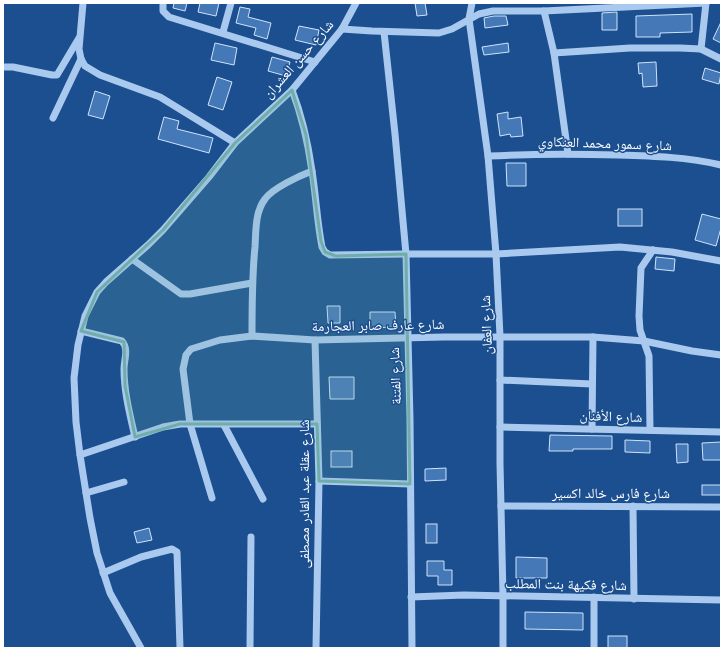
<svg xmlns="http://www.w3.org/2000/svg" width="724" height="651" viewBox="0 0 724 651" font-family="Montserrat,'Noto Naskh Arabic',sans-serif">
  <rect width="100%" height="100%" fill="#1b4f8f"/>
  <g fill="#4478b7" stroke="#cfe3fa">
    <polygon points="174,3 187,3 185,11 173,8"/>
    <polygon points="200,3 219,3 216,16 198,12"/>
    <polygon points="415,3 425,3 427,15 417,16"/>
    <polygon points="240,7 250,9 248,17 271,23 267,39 254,35 256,28 236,23"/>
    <polygon points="617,12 617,30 602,30 602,13"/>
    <polygon points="692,14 692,32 660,33 660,37 636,37 636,16"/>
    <polygon points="494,16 506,16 508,25 485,28 484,18"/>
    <polygon points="721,22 721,43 713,39"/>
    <polygon points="299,26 319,30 316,45 295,40"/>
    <polygon points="215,43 237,48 234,65 211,60"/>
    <polygon points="508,43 509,52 484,55 482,47"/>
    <polygon points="272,57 290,62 286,76 268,71"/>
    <polygon points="656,62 657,86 643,87 642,73 639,74 638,63"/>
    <polygon points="705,68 721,73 719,84 702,79"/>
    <polygon points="217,77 232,82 223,110 208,105"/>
    <polygon points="95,91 110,96 103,119 88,115"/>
    <polygon points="508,112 508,119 521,117 523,136 511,137 510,134 500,136 497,114"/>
    <polygon points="164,117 179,121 177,129 213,138 209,153 158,139"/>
    <polygon points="506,163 526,163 526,186 507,186"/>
    <rect x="618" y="209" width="24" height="17"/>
    <polygon points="702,214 721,219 721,228 716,246 695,240"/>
    <polygon points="656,257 675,259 674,271 655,269"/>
    <polygon points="327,306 340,306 340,323 328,323"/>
    <polygon points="370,312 395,312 396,327 370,328"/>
    <polygon points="329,377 354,377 354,399 330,399"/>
    <polygon points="550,435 612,436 612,449 573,449 573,451 549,451"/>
    <polygon points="625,440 650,441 650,453 625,452"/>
    <polygon points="721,442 721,460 703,460 702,443"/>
    <polygon points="676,444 688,444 688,462 677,463"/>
    <rect x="331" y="451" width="21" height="16"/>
    <polygon points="446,468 446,480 425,481 425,469"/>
    <rect x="702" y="485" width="19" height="10"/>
    <rect x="426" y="524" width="11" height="19"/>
    <polygon points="149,528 152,540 137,543 134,532"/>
    <polygon points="516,557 547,558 547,578 516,578"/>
    <polygon points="427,561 444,561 444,570 452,570 452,585 438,585 438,576 427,576"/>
    <polygon points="525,612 583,613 583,630 525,629"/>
    <rect x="608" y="636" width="19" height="12"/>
  </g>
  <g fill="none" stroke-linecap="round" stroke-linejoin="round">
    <g stroke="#a9c9ee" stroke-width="7">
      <polyline points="83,3 79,49 81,59 85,66 100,75 160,97 235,143"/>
      <polyline points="163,3 163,11 169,17 315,62"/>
      <polyline points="472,3 469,19 488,156 496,254 500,336 500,463 503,596 503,648"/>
      <polyline points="544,11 554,53 568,154"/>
      <polyline points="342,29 372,31 439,33 452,29 479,14 493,11 544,11 706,3"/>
      <polyline points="223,32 231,3"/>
      <polyline points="384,32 395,134 406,254 410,419 412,648"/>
      <polyline points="701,49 706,3"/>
      <polyline points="554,53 630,48 680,48 701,49 721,59"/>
      <polyline points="3,67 13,67 52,75 57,75 79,38"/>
      <path d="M292,90C302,116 308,143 312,171C316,196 317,222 322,247L325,252L330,255L406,254H496L620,247L672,252L721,261"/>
      <polyline points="53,118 81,59"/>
      <path d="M488,156C531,154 575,154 618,155C653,156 687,157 721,165"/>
      <polyline points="132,259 181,294 190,294 252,283"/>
      <path d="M81,331L122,341C129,349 124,360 124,369C124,392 130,415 135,437"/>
      <path d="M252,336C252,306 252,276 255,247C256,231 255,212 265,199C273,188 299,176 312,171"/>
      <polyline points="315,340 319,481 316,648"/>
      <polyline points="500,380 592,384"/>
      <polyline points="224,425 263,499"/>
      <polyline points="500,427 721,432"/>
      <polyline points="592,429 593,337"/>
      <polyline points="650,430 649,356 640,330 639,316 641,268 653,250"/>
      <polyline points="80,455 163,427 180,424 317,424"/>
      <polyline points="319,481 410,484"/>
      <polyline points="86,493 124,482"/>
      <polyline points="212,498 190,424 183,369 186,355 191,349 220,340 252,336 315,340 444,337 593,337 644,341 692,351 721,355"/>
      <polyline points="501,506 721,507"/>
      <polyline points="633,506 634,599"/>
      <polyline points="103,573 141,557 172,549 177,552 180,648"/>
      <polyline points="411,597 464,595 721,600"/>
      <polyline points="141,648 110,593 97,553 90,518 80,455 76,422 74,378 78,345 85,316 97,292 106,282 148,245 163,230 209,177 235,143 292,90 342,29 356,3"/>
      <polyline points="250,648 251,537"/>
      <polyline points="594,648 594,597"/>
    </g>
  </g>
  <path fill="#6fada8" fill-opacity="0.2" stroke="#6fada8" stroke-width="3" stroke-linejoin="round" d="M292,90L306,135L321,241L325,252L336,256L406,254L410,484L319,481L317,424H180L135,437L125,386L124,342L81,331L97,292L163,230L235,143Z"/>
  <g text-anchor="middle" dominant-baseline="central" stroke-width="3" stroke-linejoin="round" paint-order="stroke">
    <g font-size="14" fill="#fff" stroke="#1b4f8f">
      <text transform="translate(298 59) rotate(-49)">شارع حسن العشران</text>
      <text transform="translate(605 143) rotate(2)">شارع سمور محمد العنكاوي</text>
      <text transform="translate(378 325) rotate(-1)">شارع عارف صابر العجارمة</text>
      <text transform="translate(486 325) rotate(-92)">شارع العفان</text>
      <text transform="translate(395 376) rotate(-92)">شارع الفتنة</text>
      <text transform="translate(611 416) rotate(2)">شارع الأفنان</text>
      <text x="611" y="493">شارع فارس خالد اكسير</text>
      <text transform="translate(304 494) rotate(-90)">شارع عقلة عبد القادر مصطفى</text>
      <text transform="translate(566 584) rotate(1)">شارع فكيهة بنت المطلب</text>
    </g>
  </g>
  <rect width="724" height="651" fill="none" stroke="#ffffff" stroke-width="8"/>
</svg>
